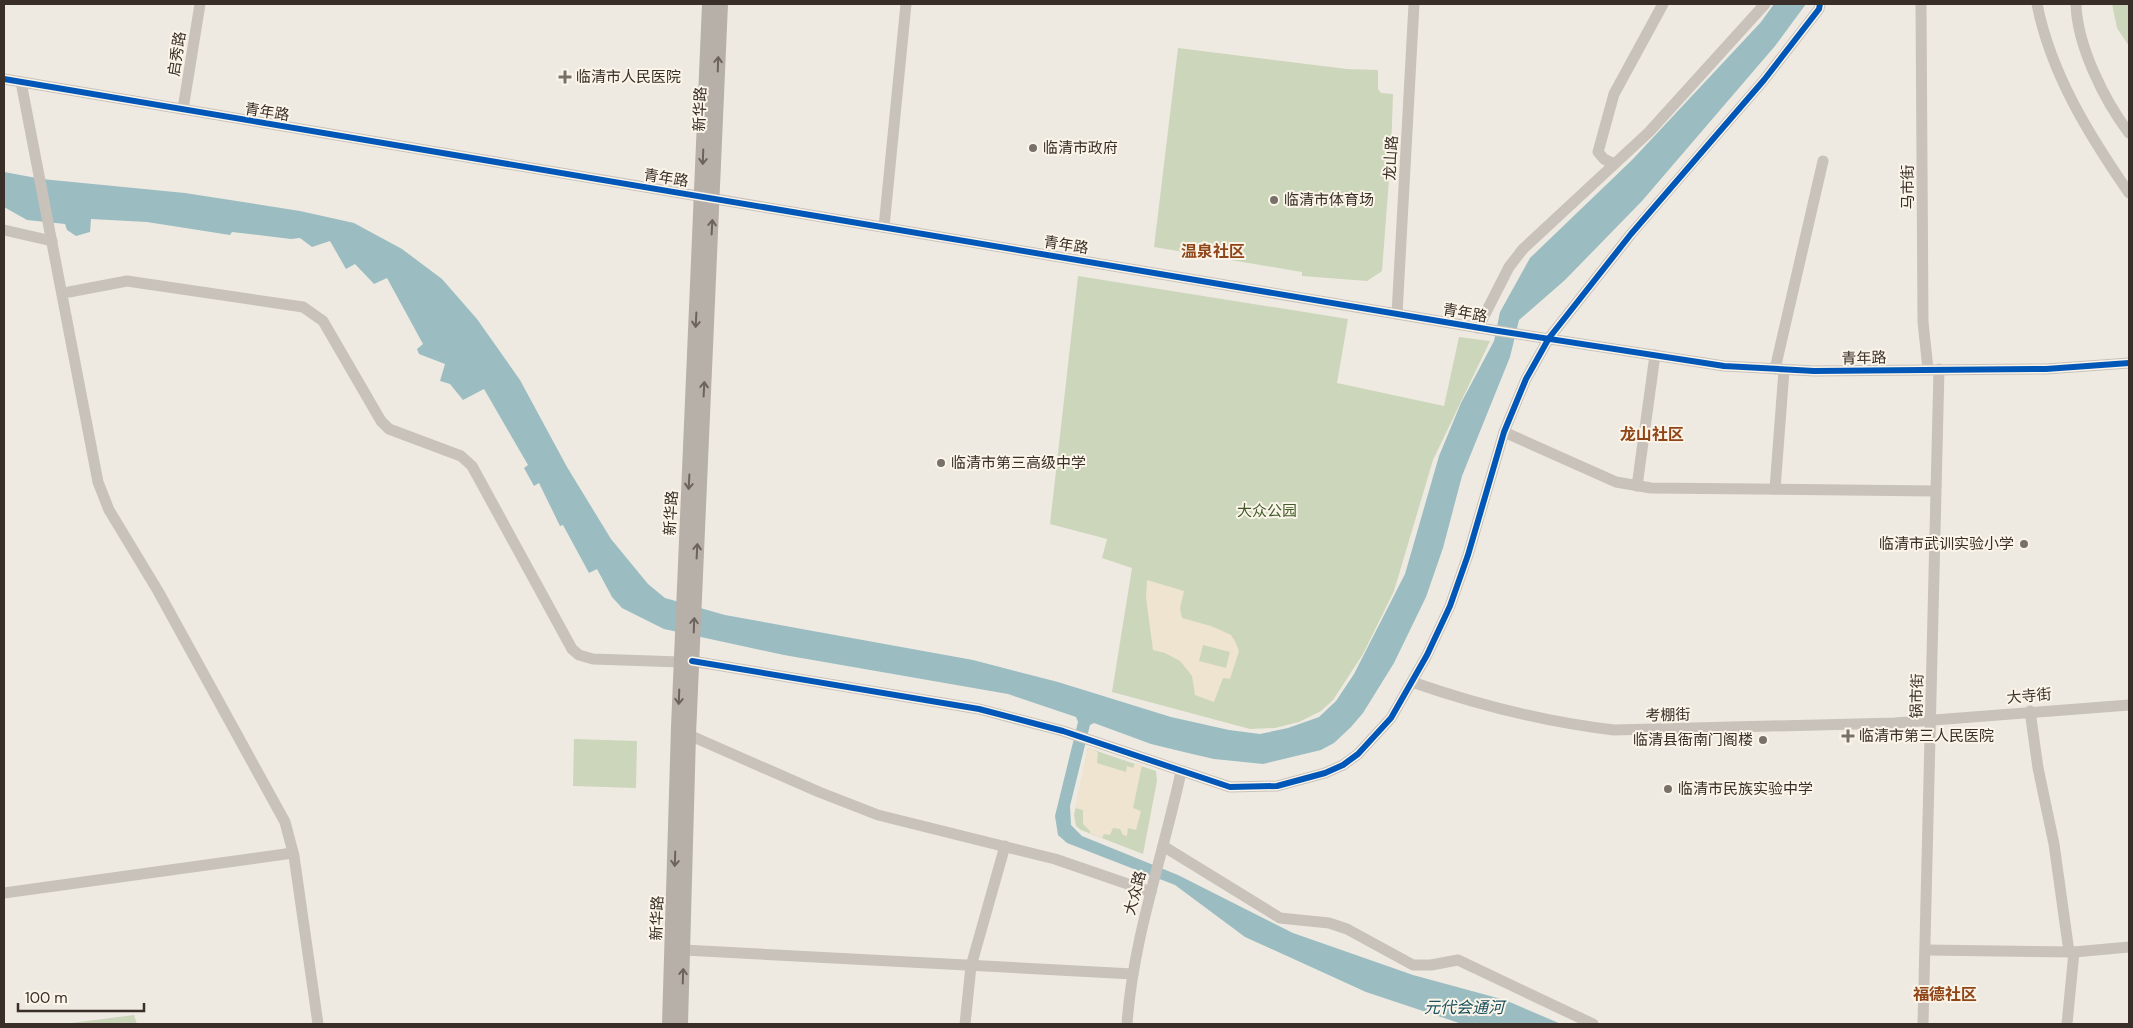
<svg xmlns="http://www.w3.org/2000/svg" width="2133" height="1028" viewBox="0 0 2133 1028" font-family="'DM Sans','Noto Sans SC',sans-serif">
  <rect width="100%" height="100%" fill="#eeeae2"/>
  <g fill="#ccd6ba">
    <polygon points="2112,4 2129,4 2129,46 2117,28"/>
    <polygon points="1178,48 1347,69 1378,70 1378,89 1381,93 1393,94 1391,153 1382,271 1367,281 1302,276 1302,272 1154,247"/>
    <polygon points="1078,276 1348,319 1337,383 1444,406 1459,337 1490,341 1433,460 1394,591 1363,654 1333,700 1321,711 1299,722 1275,728 1250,729 1112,692 1132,568 1102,558 1107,539 1050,524"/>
    <polygon points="574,739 637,741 636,788 573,786"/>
    <polygon points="1088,748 1156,771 1157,781 1143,854 1081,830 1076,826 1074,815"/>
    <polygon points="134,1015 137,1024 64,1024"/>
  </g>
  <g fill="#eee4d0" fill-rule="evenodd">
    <path d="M1147,580L1184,591L1180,608L1182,618L1211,626L1231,635L1235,641L1239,651L1230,679L1223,678L1214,702L1195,695L1192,676L1180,661L1165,653L1153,650L1146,598ZM1203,645L1230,652L1226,668L1199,661Z"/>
    <polygon points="1088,748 1098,752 1097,763 1126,772 1127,766 1133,768 1135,763 1142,765 1133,808 1141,811 1136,830 1128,828 1127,836 1123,835 1120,829 1113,828 1110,835 1104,834 1102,838 1090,833 1090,831 1083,824 1083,810 1075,808"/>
  </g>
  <polygon fill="#9bbdc2" points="1774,4 1806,4 1775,46 1642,201 1565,280 1519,320 1510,357 1462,476 1443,548 1426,597 1394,663 1363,713 1351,727 1334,743 1321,750 1263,764 1214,759 1188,753 1151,744 1094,723 1090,725 1070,806 1071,825 1082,836 1178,875 1293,933 1413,975 1505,1000 1561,1024 1462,1024 1366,992 1245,937 1175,885 1067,843 1058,835 1055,816 1078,722 1076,717 1008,694 784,655 664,629 622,608 612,597 597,569 589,573 563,525 560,526 539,483 534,486 524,468 528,465 484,389 463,400 450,384 440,381 445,364 419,354 417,349 423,344 387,278 374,284 355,264 346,269 330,241 312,247 300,238 291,239 232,232 230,235 147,222 91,219 90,232 76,236 67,230 65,224 27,220 4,207 4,172 42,179 185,193 300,211 354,223 402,249 442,279 477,319 520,380 567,467 611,539 648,584 665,598 725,615 973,660 1058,682 1171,717 1229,730 1260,734 1288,728 1319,717 1336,701 1354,674 1405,574 1439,456 1461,403 1494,341 1500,312 1530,258 1632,160 1761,22"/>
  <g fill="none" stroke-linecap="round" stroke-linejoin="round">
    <g stroke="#c8c2ba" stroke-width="11">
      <polyline points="1921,4 1923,322 1928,369"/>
      <path d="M2037,4C2051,74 2089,135 2129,193"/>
      <path d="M2076,4C2077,45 2104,100 2129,133"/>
      <polyline points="4,79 1492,330 1724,366 1814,371 2046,369 2129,363"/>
      <polyline points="21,82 98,482 109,510 158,591 285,822 294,856 318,1024"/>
      <polyline points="183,109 200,4"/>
      <polyline points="1614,164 1604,159 1598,152 1614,94 1663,4"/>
      <polyline points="884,227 906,4"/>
      <polyline points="4,230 52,241"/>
      <polyline points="69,292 127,281 303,307 323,321 381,421 389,429 461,456 472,466 572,649 579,655 593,659 681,662"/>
      <polyline points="1397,314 1414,4"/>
      <polyline points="1478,328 1509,267 1523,249 1649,132 1765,4"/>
      <polyline points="1775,369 1823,161"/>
      <polyline points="1504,432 1616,482 1651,488 1935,491"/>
      <polyline points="1637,486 1655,355"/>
      <polyline points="1775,489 1784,370"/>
      <polyline points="692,661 979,709 1063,731 1230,787 1277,786 1325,773 1343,765 1358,754 1391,718 1427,655 1450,606 1468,555 1504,432 1526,379 1549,338 1631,234 1764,80 1819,9 1820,4"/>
      <path d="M1412,682C1478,705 1545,722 1614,730L1895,723L2129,705"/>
      <polyline points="2030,711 2038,768 2054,844 2069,952"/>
      <polyline points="689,735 819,792 878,815 1055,859 1151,892"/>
      <polyline points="1163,846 1280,918 1329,923 1347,929 1413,965 1431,965 1458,960 1593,1024"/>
      <polyline points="4,893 293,853"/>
      <polyline points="684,950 1133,974"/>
      <polyline points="1926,950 2074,952 2129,947"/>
      <polyline points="965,1024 971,966 1005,846"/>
      <path d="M1127,1024C1133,938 1163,856 1181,772"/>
      <polyline points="1923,1024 1939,369"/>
      <polyline points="2067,1024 2074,952"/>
    </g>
    <g stroke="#b7b0a9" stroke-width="14">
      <polyline points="669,1024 678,727 709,4"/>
      <polyline points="681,1024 689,735 721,4"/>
    </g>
    <defs>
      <g id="cycleway">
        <polyline points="4,79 1492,330 1724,366 1814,371 2046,369 2129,363"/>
        <polyline points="692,661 979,709 1063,731 1230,787 1277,786 1325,773 1343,765 1358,754 1391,718 1427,655 1450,606 1468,555 1504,432 1526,379 1549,338 1631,234 1764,80 1819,9 1820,4"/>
      </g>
    </defs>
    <use href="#cycleway" stroke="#fbf5e9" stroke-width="9"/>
    <use href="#cycleway" stroke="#0057b8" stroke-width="6"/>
  </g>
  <defs><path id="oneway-shaft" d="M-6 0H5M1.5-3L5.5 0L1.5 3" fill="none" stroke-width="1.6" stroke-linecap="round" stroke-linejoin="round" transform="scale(1.25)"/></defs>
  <g stroke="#6b635c">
    <use href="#oneway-shaft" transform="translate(718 64) rotate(-88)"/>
    <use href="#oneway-shaft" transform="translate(703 157) rotate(92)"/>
    <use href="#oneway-shaft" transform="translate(712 227) rotate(-87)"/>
    <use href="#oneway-shaft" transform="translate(696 320) rotate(93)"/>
    <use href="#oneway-shaft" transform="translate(704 389) rotate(-87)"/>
    <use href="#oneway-shaft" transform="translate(689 482) rotate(93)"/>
    <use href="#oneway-shaft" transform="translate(697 551) rotate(-87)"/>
    <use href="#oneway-shaft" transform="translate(694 625) rotate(-88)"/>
    <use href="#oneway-shaft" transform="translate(679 697) rotate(92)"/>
    <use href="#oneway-shaft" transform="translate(675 859) rotate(92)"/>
    <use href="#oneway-shaft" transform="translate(683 976) rotate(-88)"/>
  </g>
  <g fill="#787069" stroke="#fbf5e9" stroke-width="2">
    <path d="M562.5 69.5h5v5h5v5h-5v5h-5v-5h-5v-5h5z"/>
    <circle cx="1033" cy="148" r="5"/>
    <circle cx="1274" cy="200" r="5"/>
    <circle cx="941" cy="463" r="5"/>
    <circle cx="2024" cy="544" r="5"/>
    <path d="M1845.5 728.5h5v5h5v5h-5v5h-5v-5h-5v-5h5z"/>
    <circle cx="1763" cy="740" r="5"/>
    <circle cx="1668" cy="789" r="5"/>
  </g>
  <g text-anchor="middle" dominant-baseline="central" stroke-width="4" stroke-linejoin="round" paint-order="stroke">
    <g font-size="15" fill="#392f28" stroke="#fbf5e9">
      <text transform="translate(177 54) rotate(-81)">启秀路</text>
      <text transform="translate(700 109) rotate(-88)">新华路</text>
      <text transform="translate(267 112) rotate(9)">青年路</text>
      <text transform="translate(1391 158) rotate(-87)">龙山路</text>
      <text transform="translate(666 178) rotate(9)">青年路</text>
      <text transform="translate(1908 187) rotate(-90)">马市街</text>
      <text transform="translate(1066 245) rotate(9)">青年路</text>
      <text transform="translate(1465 313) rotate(10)">青年路</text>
      <text transform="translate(1864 358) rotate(-1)">青年路</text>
      <text transform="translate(671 513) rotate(-87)">新华路</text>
      <text transform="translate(1917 696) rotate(-89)">锅市街</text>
      <text transform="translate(2029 696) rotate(-5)">大寺街</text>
      <text transform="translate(1668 715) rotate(-1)">考棚街</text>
      <text transform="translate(1135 893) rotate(-75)">大众路</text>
      <text transform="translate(657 918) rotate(-88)">新华路</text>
    </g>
    <g font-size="15" fill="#392f28" stroke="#fbf5e9" text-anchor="start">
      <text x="576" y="77">临清市人民医院</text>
      <text x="1043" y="148">临清市政府</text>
      <text x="1284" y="200">临清市体育场</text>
      <text x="951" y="463">临清市第三高级中学</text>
      <text x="2014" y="544" text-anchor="end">临清市武训实验小学</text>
      <text x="1859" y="736">临清市第三人民医院</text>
      <text x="1753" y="740" text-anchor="end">临清县衙南门阁楼</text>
      <text x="1678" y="789">临清市民族实验中学</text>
    </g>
    <g font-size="15" fill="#425a29" stroke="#fbf5e9">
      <text x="1267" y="511">大众公园</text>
    </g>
    <g font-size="16" font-weight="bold" fill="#904519" stroke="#fbf5e9">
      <text x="1213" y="251">温泉社区</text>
      <text x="1652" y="434">龙山社区</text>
      <text x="1945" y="994">福德社区</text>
    </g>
    <g font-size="16" font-style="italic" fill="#19515f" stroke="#fbf5e9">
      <text x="1464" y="1007">元代会通河</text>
    </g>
  </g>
  <rect width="2133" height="1028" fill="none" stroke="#392f28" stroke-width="10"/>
  <path d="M18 1003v8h126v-8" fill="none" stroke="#392f28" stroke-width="2.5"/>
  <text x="25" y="1003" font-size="15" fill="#392f28" stroke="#fbf5e9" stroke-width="4" paint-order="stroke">100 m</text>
</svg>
